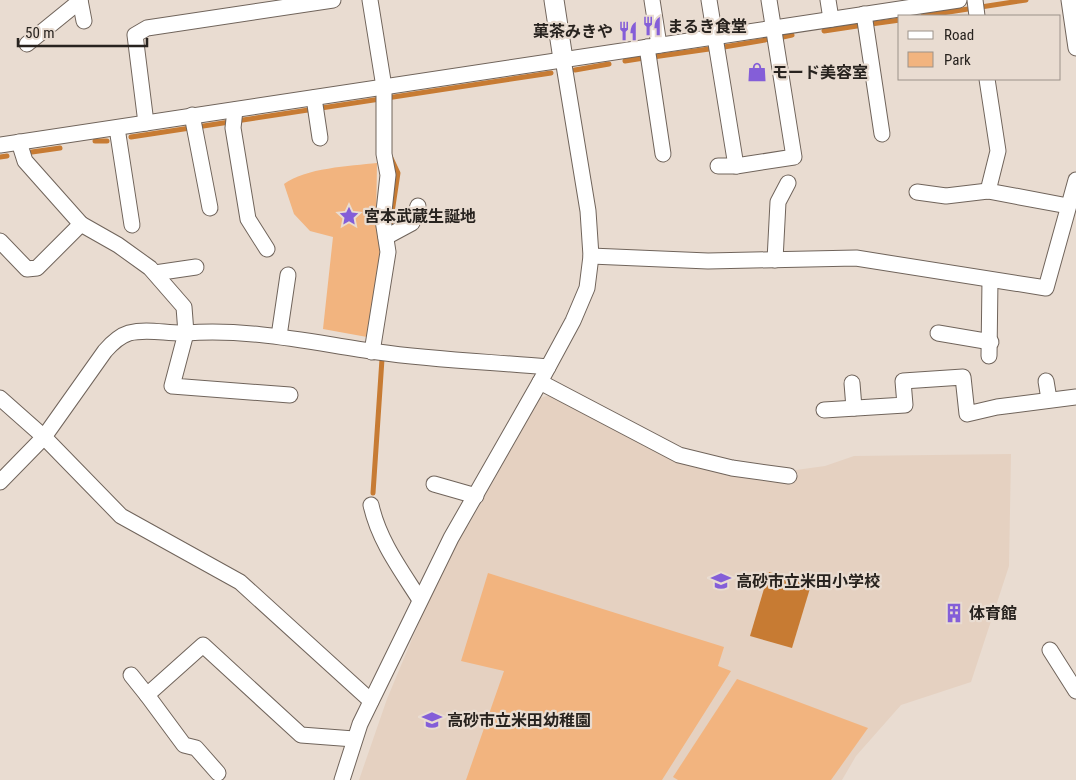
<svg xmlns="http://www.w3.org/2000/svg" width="1076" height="780" viewBox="0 0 1076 780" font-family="'Roboto Condensed','Noto Sans JP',sans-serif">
  <rect width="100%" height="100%" fill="#e9dcd1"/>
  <polygon fill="#e5d1c1" points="550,395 682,459 792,484 796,470 825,466 854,456 1011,454 1009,566 971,682 901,705 856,756 842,780 359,780 387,699 430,596 464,527 468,526 540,398"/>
  <g fill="#f2b47f">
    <path d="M377,163L376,222L382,256L367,337L323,329L333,237L310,231L294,214L284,184C305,168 350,166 377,163Z"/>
    <polygon points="488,573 724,647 718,666 731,671 662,780 466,780 504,671 461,661"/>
    <polygon points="737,679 868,728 831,780 678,780 673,777"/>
  </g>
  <polygon fill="#c77b33" points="769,572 811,585 792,648 750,636"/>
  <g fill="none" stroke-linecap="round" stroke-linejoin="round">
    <g stroke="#c77b33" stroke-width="5">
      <polyline points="923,16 1026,0"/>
      <polyline points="871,24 900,20"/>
      <polyline points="824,31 857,26"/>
      <polyline points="783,37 792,35"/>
      <polyline points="724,47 765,40"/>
      <polyline points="653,57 709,49"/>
      <polyline points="625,61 644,58"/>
      <polyline points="575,70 609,64"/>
      <polyline points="131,137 551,73"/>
      <polyline points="95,141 107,141"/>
      <polyline points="32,152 60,148"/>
      <polyline points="0,157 7,156"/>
      <polyline points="390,226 398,173 391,158"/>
      <polyline points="373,493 382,359"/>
    </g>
    <defs>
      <g id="minor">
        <polyline points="80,0 84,21"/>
        <polyline points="370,0 384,87 384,154 388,175 383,220 388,252 372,352"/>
        <polyline points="652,0 659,45"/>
        <polyline points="709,0 736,166"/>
        <polyline points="828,0 831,19"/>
        <polyline points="975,0 977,16"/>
        <polyline points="1069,0 1076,48"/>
        <polyline points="864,14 882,134"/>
        <polyline points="27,44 80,1"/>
        <polyline points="647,47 663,154"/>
        <polyline points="987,79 998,151 988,191"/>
        <polyline points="314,98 320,138"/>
        <polyline points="235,110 233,128 248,219 267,249"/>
        <polyline points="192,115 210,208"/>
        <polyline points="146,123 135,35 147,28 333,0"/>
        <polyline points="117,128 132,225"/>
        <polyline points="0,145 959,0"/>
        <polyline points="718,166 736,166 794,157 769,0"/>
        <polyline points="917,192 946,196 988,191 1068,206"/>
        <polyline points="81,224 118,245 150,268 184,307 186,333 172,386 290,395"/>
        <polyline points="386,237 412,223 418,206"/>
        <polyline points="0,241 27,269 37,268 81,224 25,161 19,142"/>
        <polyline points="591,256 708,261 856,258 1046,288 1076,180"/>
        <polyline points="775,260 778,202 788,183"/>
        <polyline points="155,273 196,267"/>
        <polyline points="938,333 991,342"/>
        <polyline points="279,336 288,275"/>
        <polyline points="989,356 990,280"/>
        <polyline points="1046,381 1049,399"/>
        <polyline points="540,382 679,455 732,468 789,476"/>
        <polyline points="852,383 854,408"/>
        <polyline points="0,398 44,437 121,516 240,582 371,701"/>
        <polyline points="824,410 905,405 903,381 963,377 967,414 997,407 1076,397"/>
        <path d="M0,482L44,437L105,351C112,343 119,336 129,333C148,328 167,334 186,333C251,328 314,343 378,352C434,360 492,362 548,367"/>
        <polyline points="434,484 476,496"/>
        <path d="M371,505C379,541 401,570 420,600"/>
        <polyline points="1050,650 1076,691"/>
        <polyline points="131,675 147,695"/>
        <polyline points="218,773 196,748 184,745 147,695 203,645 301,735 354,739"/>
        <polyline points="342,780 360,724 451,538 540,382 573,321 587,288 591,256 588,211 563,59"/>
      </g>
      <polyline id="tertiary" points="554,0 563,59"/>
    </defs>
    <use href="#minor" stroke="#70645b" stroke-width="17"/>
    <use href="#tertiary" stroke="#70645b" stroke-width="21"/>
    <use href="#minor" stroke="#fff" stroke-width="15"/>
    <use href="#tertiary" stroke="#fff" stroke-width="19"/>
  </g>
  <defs>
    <symbol id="restaurant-bare" viewBox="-9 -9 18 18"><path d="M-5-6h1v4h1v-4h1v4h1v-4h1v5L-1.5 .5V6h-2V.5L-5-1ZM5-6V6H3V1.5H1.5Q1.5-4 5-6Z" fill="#845ed8" stroke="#e9dcd1" stroke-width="2.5" paint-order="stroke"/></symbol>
    <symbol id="shop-bare" viewBox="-9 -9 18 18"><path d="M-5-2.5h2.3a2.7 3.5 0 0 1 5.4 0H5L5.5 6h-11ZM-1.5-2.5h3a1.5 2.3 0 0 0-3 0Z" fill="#845ed8" stroke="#e9dcd1" stroke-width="2.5" paint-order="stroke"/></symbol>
    <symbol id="sight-bare" viewBox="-9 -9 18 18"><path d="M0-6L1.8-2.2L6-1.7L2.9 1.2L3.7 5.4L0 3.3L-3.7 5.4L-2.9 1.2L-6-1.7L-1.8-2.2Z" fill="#845ed8" stroke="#e9dcd1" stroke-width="2.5" paint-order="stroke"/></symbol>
    <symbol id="school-bare" viewBox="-9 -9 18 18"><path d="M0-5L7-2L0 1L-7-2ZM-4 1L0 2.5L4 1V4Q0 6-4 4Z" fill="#845ed8" stroke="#e9dcd1" stroke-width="2.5" paint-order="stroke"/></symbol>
    <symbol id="building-bare" viewBox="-9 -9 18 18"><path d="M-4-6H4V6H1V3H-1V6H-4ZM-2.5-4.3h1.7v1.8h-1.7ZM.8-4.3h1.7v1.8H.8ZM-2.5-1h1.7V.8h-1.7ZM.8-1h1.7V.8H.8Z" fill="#845ed8" stroke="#e9dcd1" stroke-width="2.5" paint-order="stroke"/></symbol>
  </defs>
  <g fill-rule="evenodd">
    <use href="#restaurant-bare" x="638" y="12" width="28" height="28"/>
    <use href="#restaurant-bare" x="614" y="17" width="28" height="28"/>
    <use href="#shop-bare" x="743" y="58" width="28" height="28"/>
    <use href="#sight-bare" x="335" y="202" width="28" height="28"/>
    <use href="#school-bare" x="707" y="567" width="28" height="28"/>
    <use href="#building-bare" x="940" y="599" width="28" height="28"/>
    <use href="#school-bare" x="418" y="706" width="28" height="28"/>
  </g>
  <g text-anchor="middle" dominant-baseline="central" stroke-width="4.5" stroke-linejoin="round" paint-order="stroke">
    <g font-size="16" font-weight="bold" fill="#28231f" stroke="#e9dcd1" text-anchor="start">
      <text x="667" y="26">まるき食堂</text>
      <text x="613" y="31" text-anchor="end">菓茶みきや</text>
      <text x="772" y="72">モード美容室</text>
      <text x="364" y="216">宮本武蔵生誕地</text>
      <text x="736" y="581">高砂市立米田小学校</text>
      <text x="969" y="613">体育館</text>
      <text x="447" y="720">高砂市立米田幼稚園</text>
    </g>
  </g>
  <rect x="898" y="15" width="162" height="65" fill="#e9dcd1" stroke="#9c928a"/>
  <rect x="908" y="31" width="25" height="8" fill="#ffffff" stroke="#9c928a"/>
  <text x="944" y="40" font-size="15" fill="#28231f">Road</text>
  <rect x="908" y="52" width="25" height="15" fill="#f2b47f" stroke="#9c928a"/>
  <text x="944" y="65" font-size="15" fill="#28231f">Park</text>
  <path d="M18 38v8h129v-8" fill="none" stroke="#28231f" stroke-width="2.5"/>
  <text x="25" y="38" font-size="15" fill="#28231f" stroke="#e9dcd1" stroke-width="4" paint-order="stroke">50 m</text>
</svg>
